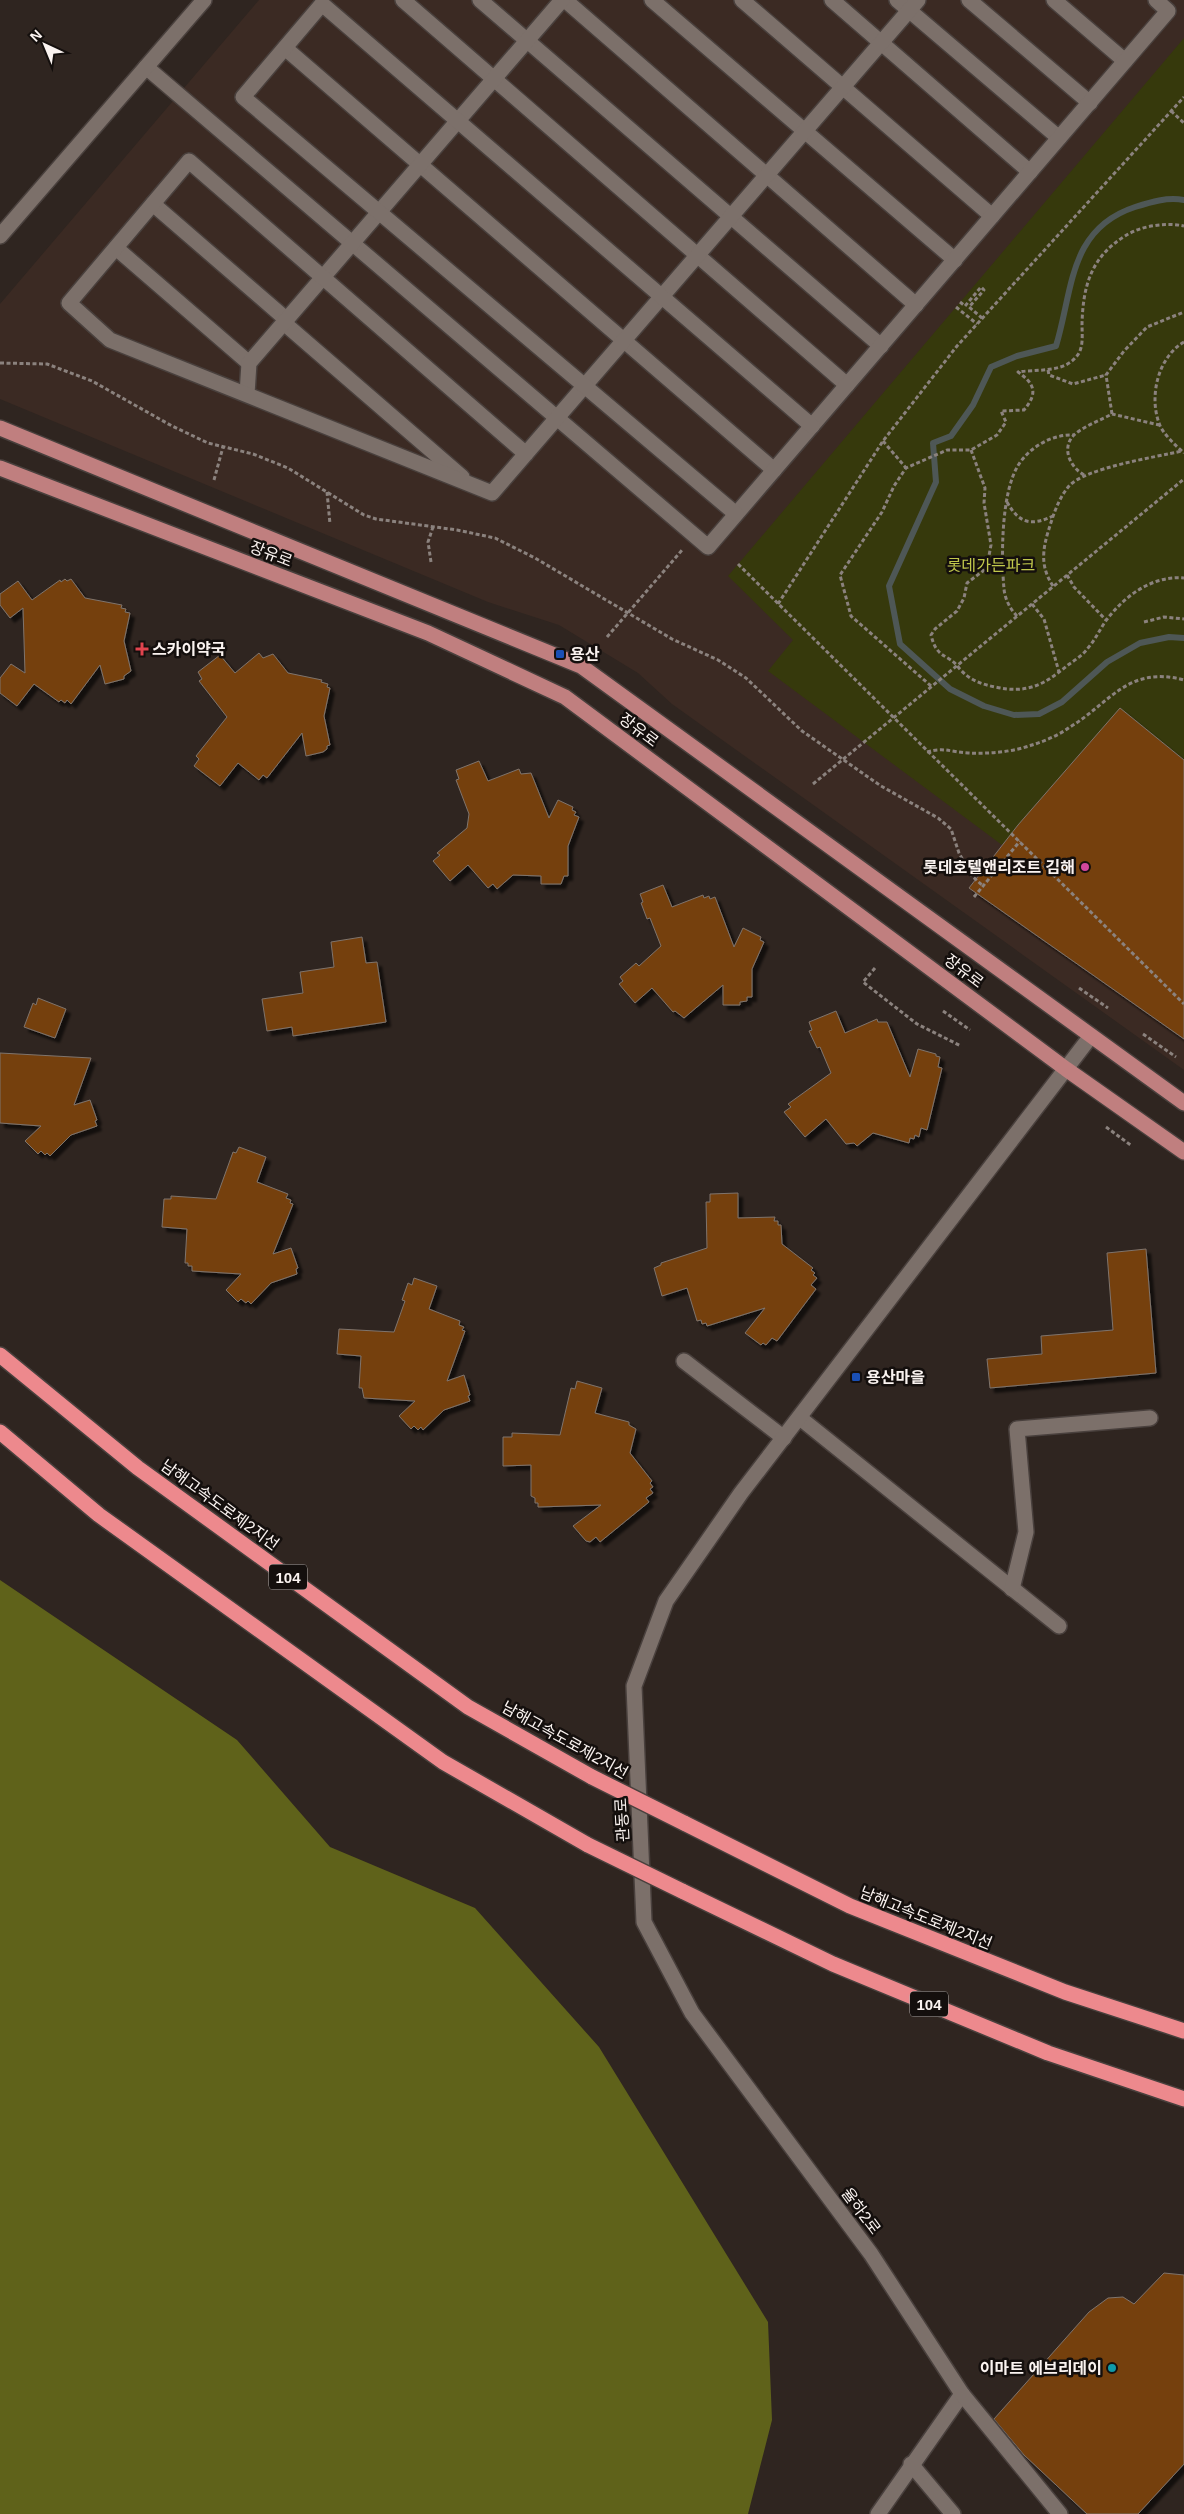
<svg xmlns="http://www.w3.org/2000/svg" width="1184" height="2514" viewBox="0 0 1184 2514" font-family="Arial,'Noto Sans KR',sans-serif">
  <defs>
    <filter id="shadow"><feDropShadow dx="4.5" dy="4.5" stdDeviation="1" flood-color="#0009"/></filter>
  </defs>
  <rect width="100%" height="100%" fill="#2f2520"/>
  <polygon fill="#3b2a23" points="259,0 1184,0 1184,1070 672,704 638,673 559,625 488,602 0,399 0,304"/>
  <polygon fill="#36390c" points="1184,38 1184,760 1120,709 1002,845 768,671 793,640 728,576"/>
  <polygon fill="#5f621a" points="0,1580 237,1740 330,1847 475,1908 599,2047 768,2322 772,2420 748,2514 0,2514"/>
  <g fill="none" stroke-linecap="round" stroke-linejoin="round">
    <path stroke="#4e5756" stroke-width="6" d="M1184,200C1167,197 1151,202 1135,207C1068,229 1073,291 1056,346L1017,356L991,367L973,405L951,436L933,443L936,482L889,586L900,644L950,689L984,706L1014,715L1039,714L1062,702L1107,662L1140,643L1169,637L1184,638"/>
  </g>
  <g fill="#744010" stroke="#7f746c" filter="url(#shadow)">
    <polygon points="65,579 67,581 71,579 85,598 122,605 121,608 126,609 125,612 130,613 124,641 131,671 124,676 124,679 105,684 100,665 71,704 67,700 65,703 61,700 59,702 34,684 17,706 0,693 0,678 11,664 25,673 23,608 10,618 0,605 0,594 18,581 32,600 60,580 61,582"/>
    <polygon points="259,653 263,658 273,654 288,673 322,680 321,682 328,684 327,687 330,688 324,716 330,745 327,746 327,749 323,752 306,756 302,733 267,778 263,775 259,780 238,763 220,786 194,766 199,759 196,756 227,717 199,681 202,679 198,672 220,655 235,673"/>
    <polygon points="1120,708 1184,760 1184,1039 969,888 1018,825"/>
    <polygon points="479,761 488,781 519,769 521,774 531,773 549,818 558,800 573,807 572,810 576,812 574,815 579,817 568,846 568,876 564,876 561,884 541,884 541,876 513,875 497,889 493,884 488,888 468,865 450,881 433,861 440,855 437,853 467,828 469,814 456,780 459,779 456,770"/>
    <polygon points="663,885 672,907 703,895 704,898 709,896 710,899 715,897 734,947 743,928 761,937 760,940 764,942 752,969 752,997 747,997 747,1001 740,1002 740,1005 723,1005 723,985 684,1018 675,1011 673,1012 652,988 635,1003 619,984 623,981 620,977 636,963 639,966 661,946 650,918 647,919 641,903 643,902 640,894"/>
    <polygon points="362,937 366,963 377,962 386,1022 293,1036 292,1027 267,1031 262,999 303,993 300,972 334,967 331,942"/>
    <polygon points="38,998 66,1009 55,1038 24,1027 33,1003 36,1005"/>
    <polygon points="836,1011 845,1033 877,1019 878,1022 887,1022 910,1077 918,1049 936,1054 936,1056 940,1057 938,1067 942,1068 927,1130 921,1128 919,1137 915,1135 914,1139 910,1138 909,1143 873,1133 857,1146 854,1143 846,1144 826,1119 805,1137 784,1112 791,1107 788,1104 831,1073 820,1047 817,1048 809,1031 812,1030 809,1022"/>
    <polygon points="0,1053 91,1058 74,1105 90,1100 97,1120 95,1121 97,1126 71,1135 50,1156 47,1153 45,1155 41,1151 38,1154 25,1141 41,1126 0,1123"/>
    <polygon points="239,1147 266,1157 257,1182 288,1194 286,1198 291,1200 290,1203 293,1204 273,1254 291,1248 298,1268 296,1269 297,1274 271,1283 251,1304 248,1301 246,1303 241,1299 238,1302 226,1290 241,1274 192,1271 192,1266 188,1266 188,1263 185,1263 187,1229 162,1227 164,1199 171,1199 171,1196 216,1199 233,1152 236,1153"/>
    <polygon points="738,1193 738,1218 775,1217 774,1221 778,1221 778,1225 781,1225 782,1244 813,1268 811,1270 815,1273 813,1275 817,1278 811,1285 816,1289 777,1341 772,1338 766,1345 763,1343 761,1345 745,1333 765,1308 707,1326 706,1323 702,1324 701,1320 697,1321 687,1288 662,1296 654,1268 661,1265 661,1263 707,1248 706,1202 710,1202 710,1194"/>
    <polygon points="1146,1249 1156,1373 990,1388 987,1359 1042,1354 1041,1336 1113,1330 1107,1253"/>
    <polygon points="414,1278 437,1286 429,1309 460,1321 459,1325 464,1327 462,1330 465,1331 447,1381 464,1375 470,1395 468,1396 470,1401 444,1410 423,1430 421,1427 418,1430 414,1426 411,1429 399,1416 415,1401 364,1398 362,1388 359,1388 361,1356 337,1354 339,1329 394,1332 405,1301 402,1300 408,1283 412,1285"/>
    <polygon points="577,1381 602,1388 595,1413 629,1422 629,1425 636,1429 630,1453 652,1481 650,1483 653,1487 650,1489 653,1493 646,1498 649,1502 600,1542 596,1537 590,1542 586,1541 573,1526 601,1505 538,1507 538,1503 535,1503 535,1498 531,1496 531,1465 503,1466 503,1437 512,1437 512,1433 560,1435 571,1388 575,1389"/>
    <polygon points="1164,2273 1184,2275 1184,2464 1138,2514 1087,2514 1024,2455 994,2419 1089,2312 1108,2298 1123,2297 1134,2304"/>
  </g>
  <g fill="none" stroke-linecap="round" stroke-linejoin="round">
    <defs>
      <g id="minor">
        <polyline points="403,0 847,385"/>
        <polyline points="480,0 881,346"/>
        <polyline points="565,0 916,305"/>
        <polyline points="652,0 955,260"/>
        <polyline points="742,0 992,216"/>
        <polyline points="832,0 1030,172"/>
        <polyline points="897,0 1059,138"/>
        <polyline points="969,0 1090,103"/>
        <polyline points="1054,0 1125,61"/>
        <polyline points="285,48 774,470"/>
        <polyline points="146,67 708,547 1168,11 1156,0"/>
        <polyline points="153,204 287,320"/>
        <polyline points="0,236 204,0"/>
        <polyline points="116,248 249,363"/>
        <polyline points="284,323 462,477"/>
        <polyline points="247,394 249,363 562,0"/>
        <polyline points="526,454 189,161 69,303 110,340 492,493 918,0"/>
        <polyline points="736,514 243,97 322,4 812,426"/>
        <polyline points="684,1361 784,1438"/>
        <polyline points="800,1418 1059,1626"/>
        <polyline points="1012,1589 1026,1532 1017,1429 1150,1418"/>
        <polyline points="911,2464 953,2514"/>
        <polyline points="878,2514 962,2394"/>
        <polyline points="1060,2514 962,2394 871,2254 692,2013 644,1922 634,1686 666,1601 741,1493 1091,1036"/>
      </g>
      <g id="major">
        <polyline points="0,428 581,666 1184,1103"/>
        <polyline points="0,468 428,633 565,697 1066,1069 1184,1152"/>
      </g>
      <g id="highway">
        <polyline points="0,1355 138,1468 468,1707 592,1777"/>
        <polyline points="0,1432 99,1515 443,1762 588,1845"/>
        <polyline points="684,1823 850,1906 1065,1992 1184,2031"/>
        <polyline points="682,1891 833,1964 1048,2053 1184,2099"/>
      </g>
    </defs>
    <use href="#minor" stroke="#49403d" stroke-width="18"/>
    <use href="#major" stroke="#49403d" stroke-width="18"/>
    <use href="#highway" stroke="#49403d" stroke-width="18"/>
    <g stroke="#8b827e" stroke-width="3" stroke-dasharray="4 2.5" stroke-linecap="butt">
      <polyline points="1171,111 1184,123"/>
      <polyline points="960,302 965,306 981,287 984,290 969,307 982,318"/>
      <polyline points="956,307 977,324"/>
      <path d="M1184,342C1158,357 1149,396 1159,423C1162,433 1176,446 1184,453"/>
      <polyline points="0,363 47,364 92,381 172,426 208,443 253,454 288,468 364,515 376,519 457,530 495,538 535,558 672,639 718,660 746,678 802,731 881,786 938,818 951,829 959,853 971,875 983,886"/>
      <polyline points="1048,370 1049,375 1073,384 1106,375"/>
      <polyline points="1112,414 1106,375 1124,351 1147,327 1184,312"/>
      <polyline points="883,441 906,468"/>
      <path d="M971,450L985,488L984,503L991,545L988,561L983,571L967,583L964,598L957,611L935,629L931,635C937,660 948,653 959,668C969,680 981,684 995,687C1027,694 1044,685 1068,665C1075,660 1083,655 1088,648C1095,640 1099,631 1105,622C1123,597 1152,575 1184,578"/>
      <path d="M1084,475C1070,467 1061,448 1074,435C1084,426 1101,420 1112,414L1159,425"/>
      <polyline points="214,480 223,447"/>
      <polyline points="327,492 330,524"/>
      <path d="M1007,502C1019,524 1032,526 1053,516"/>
      <polyline points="431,562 428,542 433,527"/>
      <polyline points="738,564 1184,1004"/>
      <polyline points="1067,575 1074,587 1106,620"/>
      <path d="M1053,586C1041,568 1042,552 1048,532C1053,516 1058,499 1069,486C1085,468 1156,457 1182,451"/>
      <polyline points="778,604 883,441 957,346 1184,97"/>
      <polyline points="1032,604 1044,619 1059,672"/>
      <path d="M1017,616C1010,609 1005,599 1004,589C1001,557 1001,491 1019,464C1031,446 1053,434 1074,435"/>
      <polyline points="1144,622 1164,617 1184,619"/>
      <polyline points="607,637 683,549"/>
      <path d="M931,686L851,616L840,575L882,512L894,486L906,468L947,450H971L997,435L1006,422L1001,411L1024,410C1038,393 1035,384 1018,372C1036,369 1063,373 1076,357C1084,349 1082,335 1082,324C1083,286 1091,257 1125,236C1140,226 1166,222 1184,226"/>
      <path d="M927,752C945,747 950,752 968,753C989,754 1012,752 1032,745C1045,741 1059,735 1070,727C1110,703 1128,665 1184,680"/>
      <polyline points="813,784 1184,479"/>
      <polyline points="974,897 1020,841"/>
      <polyline points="875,968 863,982 917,1024 961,1046"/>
      <polyline points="1079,988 1108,1008"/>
      <polyline points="943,1011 970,1030"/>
      <polyline points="1143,1034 1176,1057"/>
      <polyline points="1106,1127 1132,1146"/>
    </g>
    <use href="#minor" stroke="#7c706a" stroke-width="15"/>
    <use href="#major" stroke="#c07f7f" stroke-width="15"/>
    <use href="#highway" stroke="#ed898d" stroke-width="15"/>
    <defs>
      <g id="highway-bridge">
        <polyline points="592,1777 684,1823"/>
        <polyline points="588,1845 682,1891"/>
      </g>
    </defs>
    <use href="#highway-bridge" stroke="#49403d" stroke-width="18" stroke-linecap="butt"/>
    <use href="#highway-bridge" stroke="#ed898d" stroke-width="15"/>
  </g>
  <path fill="#e0444e" stroke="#140f0d" stroke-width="2" d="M139.5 641.5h5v5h5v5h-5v5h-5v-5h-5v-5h5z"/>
  <g fill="#1a4fb4" stroke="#140f0d" stroke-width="2">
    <rect x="555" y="649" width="10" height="10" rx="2.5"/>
    <rect x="851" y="1372" width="10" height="10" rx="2.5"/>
  </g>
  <circle fill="#d1479c" stroke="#140f0d" stroke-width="2" cx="1085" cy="867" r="5"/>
  <circle fill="#0f9aa8" stroke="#140f0d" stroke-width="2" cx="1112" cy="2368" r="5"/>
  <g text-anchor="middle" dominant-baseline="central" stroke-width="5" stroke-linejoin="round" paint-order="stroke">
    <g fill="#140f0d" stroke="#b5afac" stroke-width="1">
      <rect x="269" y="1564.5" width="38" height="25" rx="4"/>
      <rect x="910" y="1991.5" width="38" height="25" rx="4"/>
    </g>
    <g font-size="15" font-weight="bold" fill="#faf3f0">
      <text x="288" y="1577">104</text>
      <text x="929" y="2004">104</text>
    </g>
    <g font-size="16" fill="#faf3f0" stroke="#140f0d">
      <text transform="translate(271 554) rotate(21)">장유로</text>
      <text transform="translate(639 730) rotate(37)">장유로</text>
      <text transform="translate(964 971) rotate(37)">장유로</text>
      <text transform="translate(220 1505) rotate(36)">남해고속도로제2지선</text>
      <text transform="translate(565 1740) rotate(29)">남해고속도로제2지선</text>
      <text transform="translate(622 1820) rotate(-93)">관동로</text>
      <text transform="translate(926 1918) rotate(22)">남해고속도로제2지선</text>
      <text transform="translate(861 2211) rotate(53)">율하2로</text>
    </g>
    <g font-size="16" fill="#c1c84c" stroke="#140f0d">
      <text x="991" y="565">롯데가든파크</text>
    </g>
    <g font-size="16" font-weight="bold" fill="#faf3f0" stroke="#140f0d" text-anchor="start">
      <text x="152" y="649">스카이약국</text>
      <text x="570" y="654">용산</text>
      <text x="1075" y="867" text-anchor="end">롯데호텔앤리조트 김해</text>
      <text x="866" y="1377">용산마을</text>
      <text x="1102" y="2368" text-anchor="end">이마트 에브리데이</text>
    </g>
  </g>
  <g transform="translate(45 45) rotate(316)" stroke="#140f0d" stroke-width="4" paint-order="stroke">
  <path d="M0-4L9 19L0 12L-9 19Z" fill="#faf3f0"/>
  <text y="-8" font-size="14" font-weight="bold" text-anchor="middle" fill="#faf3f0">N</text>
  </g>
</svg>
